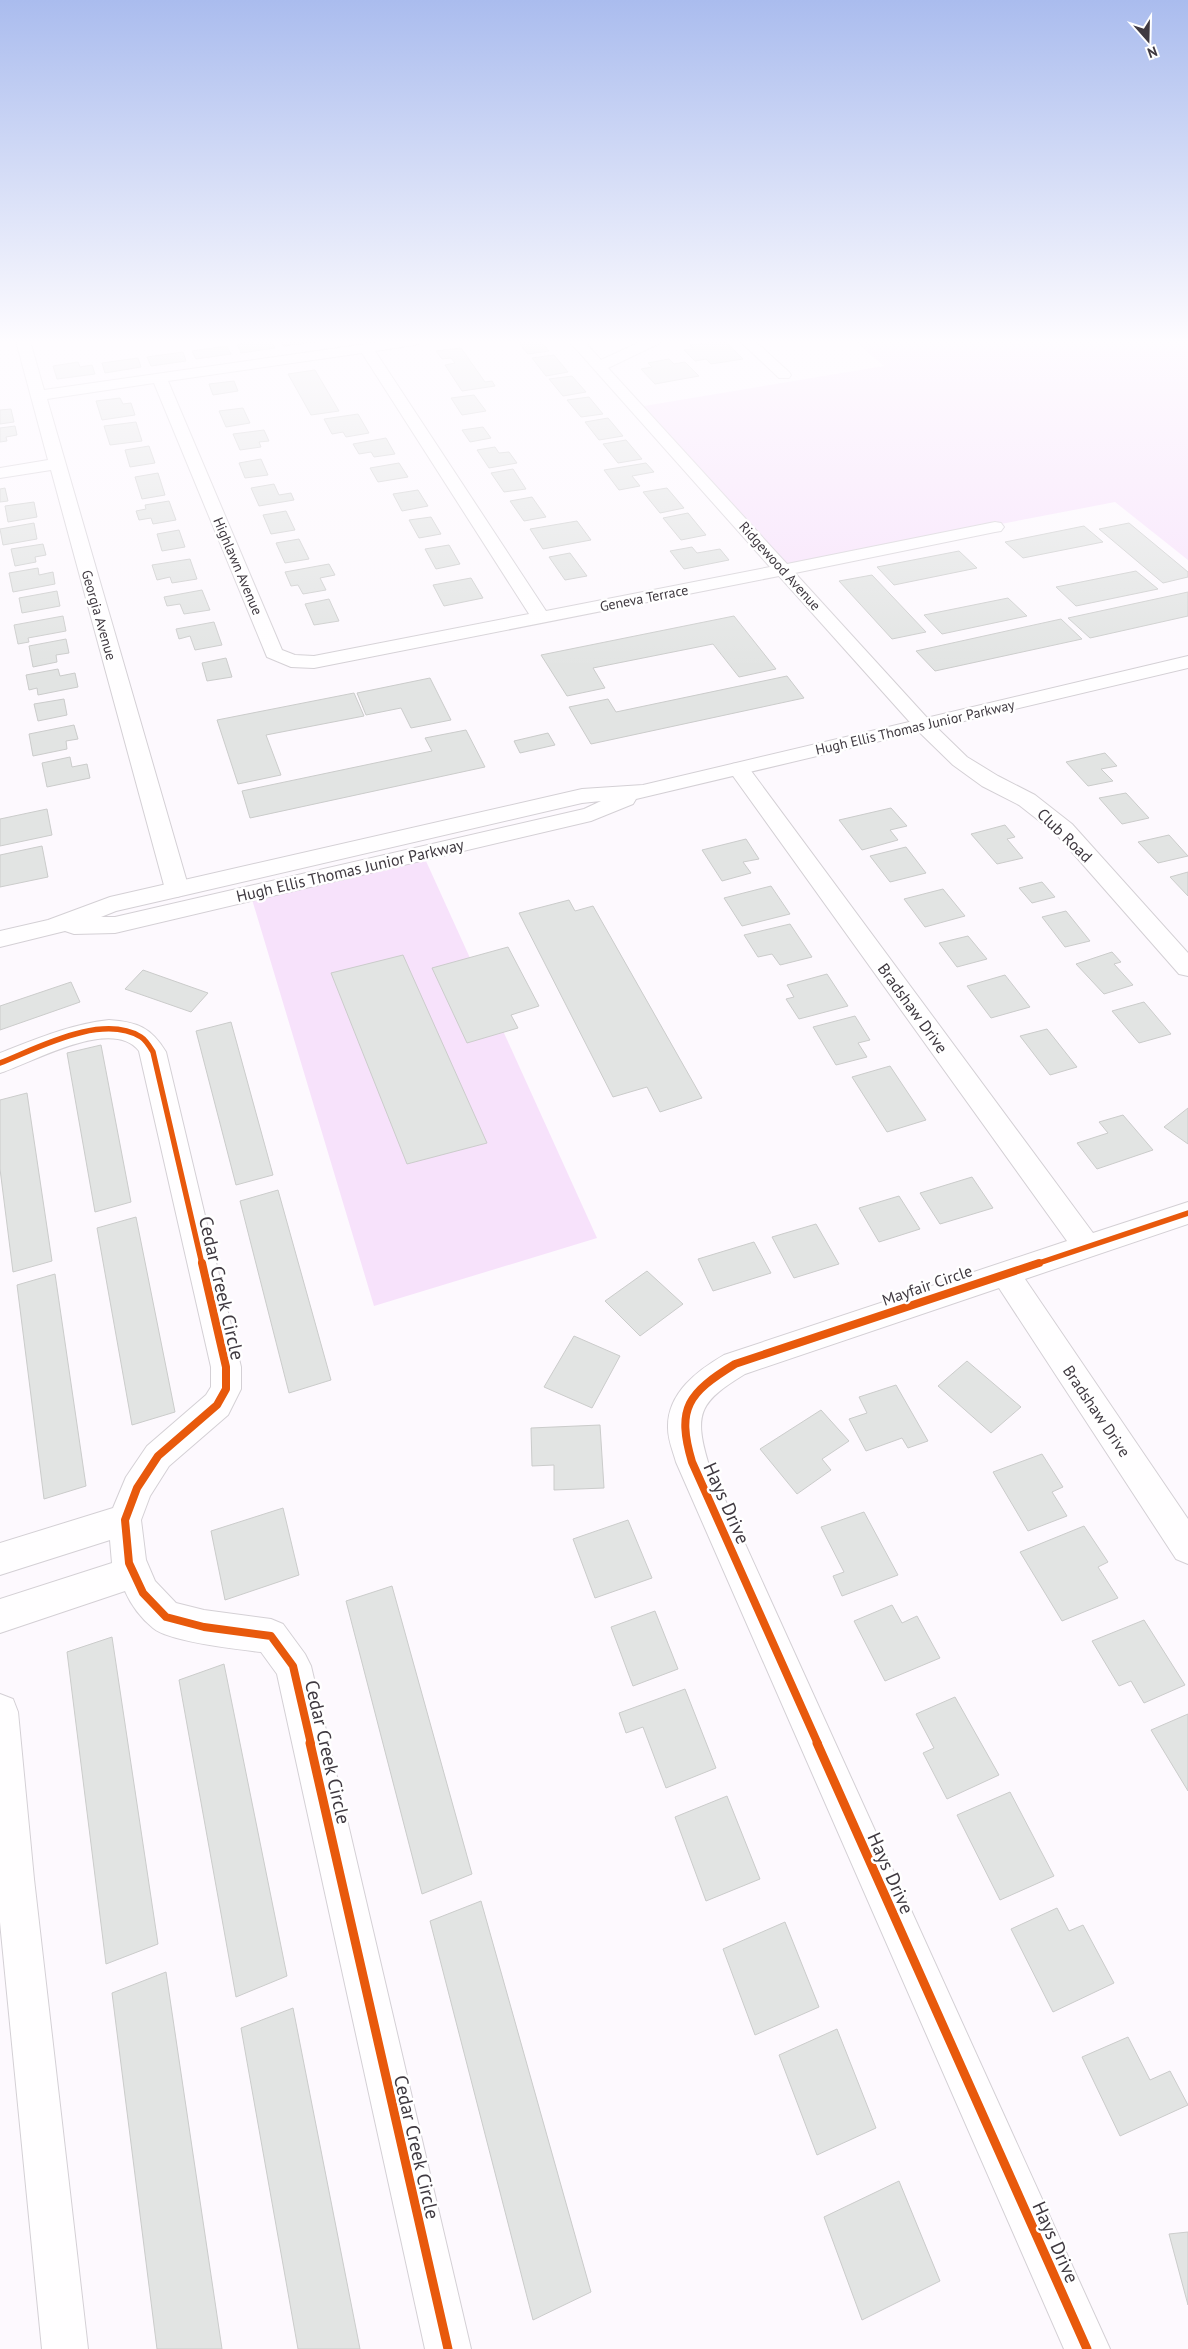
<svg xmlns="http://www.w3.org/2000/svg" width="1188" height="2349" viewBox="0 0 1188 2349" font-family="'PT Sans',sans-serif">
  <rect width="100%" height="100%" fill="#fdf9fe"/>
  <g fill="#f7e2fb">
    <polygon points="855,341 1188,341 1188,560 1115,502 1001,524 996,521 955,531 787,564 644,406 884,366"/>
    <polygon points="421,850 597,1238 374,1306 248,886"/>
  </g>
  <g fill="#e2e4e3" stroke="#cbcccb">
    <polygon points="261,341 271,341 275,348 241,353 237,344"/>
    <polygon points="281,341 320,341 284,346"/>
    <polygon points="517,341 541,341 549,351 528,354"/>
    <polygon points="725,341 743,359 711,364 706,359 695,361 684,350 693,349 690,345"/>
    <polygon points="227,346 231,354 196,359 192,351"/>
    <polygon points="461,348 485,382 492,381 495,386 462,391 445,365 455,363 451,358 442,359 436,351"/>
    <polygon points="183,352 186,361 151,366 147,357"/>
    <polygon points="554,355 568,372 546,376 532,358"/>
    <polygon points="138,358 141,367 105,373 102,363"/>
    <polygon points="669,359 674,364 685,362 699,376 655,384 641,369 652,367 648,363"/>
    <polygon points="78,362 80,367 92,365 95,374 57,379 53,366"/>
    <polygon points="315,370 339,411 311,415 288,374"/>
    <polygon points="572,376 586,392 563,396 549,379"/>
    <polygon points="234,381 238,391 213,395 209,384"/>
    <polygon points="474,395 486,411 462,415 451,398"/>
    <polygon points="589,397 603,414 581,417 567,400"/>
    <polygon points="120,398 123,404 131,403 135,415 102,420 96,401"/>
    <polygon points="243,408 250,423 226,427 219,411"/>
    <polygon points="11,409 14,422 0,424 0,410"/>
    <polygon points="358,414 369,433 346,437 343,432 332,434 324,419"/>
    <polygon points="608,418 623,436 599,440 585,422"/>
    <polygon points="136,422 142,441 110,445 104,426"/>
    <polygon points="15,426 17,435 6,437 7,441 0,442 0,428"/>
    <polygon points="483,427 491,438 470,442 462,430"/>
    <polygon points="264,430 269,441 259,442 261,447 240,450 233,434"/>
    <polygon points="386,438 395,454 374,457 371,452 359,454 353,444"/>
    <polygon points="626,440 642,459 618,463 603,444"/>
    <polygon points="149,446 155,463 130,467 125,450"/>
    <polygon points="495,447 499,453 509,452 517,463 489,468 477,450"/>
    <polygon points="261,459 268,475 245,478 239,463"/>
    <polygon points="399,463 408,477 378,482 370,468"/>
    <polygon points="646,463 654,472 632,476 640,486 619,490 604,470"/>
    <polygon points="513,469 526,489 504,492 491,473"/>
    <polygon points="158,473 165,495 142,499 135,477"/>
    <polygon points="274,484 279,495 291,493 294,500 259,506 251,488"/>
    <polygon points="5,488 8,501 0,502 0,489"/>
    <polygon points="667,488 684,508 660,513 643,492"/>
    <polygon points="418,490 428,506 402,511 393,494"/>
    <polygon points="532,497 546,517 524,521 510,501"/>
    <polygon points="169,501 176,520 153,524 151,518 139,520 136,511 146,509 145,505"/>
    <polygon points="34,502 37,517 8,522 5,506"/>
    <polygon points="286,511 295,530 271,534 263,515"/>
    <polygon points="688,513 706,535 681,540 663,518"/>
    <polygon points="431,517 441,534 419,538 409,520"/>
    <polygon points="577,521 591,540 543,549 530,529"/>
    <polygon points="34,523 37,539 3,545 0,529"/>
    <polygon points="1129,523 1188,572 1188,577 1163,583 1099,529"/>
    <polygon points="1084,526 1103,542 1023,558 1005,542"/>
    <polygon points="179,530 185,547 162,551 157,534"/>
    <polygon points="299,539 309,559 285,563 276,543"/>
    <polygon points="43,544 46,555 35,557 36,562 15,566 11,549"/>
    <polygon points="449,545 460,564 436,569 425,549"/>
    <polygon points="692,547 697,553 720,549 729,560 684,569 670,551"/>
    <polygon points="959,551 977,568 894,585 877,567"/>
    <polygon points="570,553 587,576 565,580 549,557"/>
    <polygon points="190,559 197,579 172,583 170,577 157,580 152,565"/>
    <polygon points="329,564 335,575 320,578 326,590 303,594 298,585 291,586 285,572"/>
    <polygon points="38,568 39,575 53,572 55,584 13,592 9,573"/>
    <polygon points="1136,571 1158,589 1076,606 1056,587"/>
    <polygon points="872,575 926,632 892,639 839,581"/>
    <polygon points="471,578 483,598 444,606 433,585"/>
    <polygon points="202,590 210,610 184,614 180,604 167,606 164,597"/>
    <polygon points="57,591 60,606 22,613 19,598"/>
    <polygon points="1188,592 1188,616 1090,638 1068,618"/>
    <polygon points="1008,598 1027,616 942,634 924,615"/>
    <polygon points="329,599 339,621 314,625 305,604"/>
    <polygon points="63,616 66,631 28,638 29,642 18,644 14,625"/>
    <polygon points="734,616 776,669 739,677 713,644 593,668 605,688 567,696 541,655"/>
    <polygon points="1061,619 1082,639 935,671 916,651"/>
    <polygon points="214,622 222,645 195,650 190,636 179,639 176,629"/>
    <polygon points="66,639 69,653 56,655 57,662 33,667 29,646"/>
    <polygon points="226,658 232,677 207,681 202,663"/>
    <polygon points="58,669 60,676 75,673 78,687 38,695 37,688 29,690 26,675"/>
    <polygon points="787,676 804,698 591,744 569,707 608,699 616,712"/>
    <polygon points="430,678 451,720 411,728 401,708 366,715 357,693"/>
    <polygon points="354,693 364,716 266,735 281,775 238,784 217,720"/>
    <polygon points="64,699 67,715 38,721 34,704"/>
    <polygon points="74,725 78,739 66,741 67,749 33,756 29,734"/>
    <polygon points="466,730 485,767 250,818 242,791 432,751 425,738"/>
    <polygon points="548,733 555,745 520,753 514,741"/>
    <polygon points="1105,753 1117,766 1101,769 1113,781 1088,786 1066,762"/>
    <polygon points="70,757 72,767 87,764 90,778 47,787 42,763"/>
    <polygon points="1126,793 1149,818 1122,824 1099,798"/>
    <polygon points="891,808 907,826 890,830 898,840 862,850 839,820"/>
    <polygon points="47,809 52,835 0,846 0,819"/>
    <polygon points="1005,825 1015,837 1007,839 1023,858 997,864 971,834"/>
    <polygon points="1169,835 1188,856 1158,863 1138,842"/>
    <polygon points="746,839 759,859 743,862 751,873 722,881 702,850"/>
    <polygon points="42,846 48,877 0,887 0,855"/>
    <polygon points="906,847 926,873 890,882 870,856"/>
    <polygon points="1188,872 1188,896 1170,877"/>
    <polygon points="1042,882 1055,897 1032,903 1019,888"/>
    <polygon points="771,886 790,914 742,926 724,898"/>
    <polygon points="943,889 965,916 925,927 904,899"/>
    <polygon points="569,900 575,911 593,906 702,1098 660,1112 647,1087 613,1097 519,913"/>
    <polygon points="1066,911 1090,941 1065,947 1042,917"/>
    <polygon points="790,924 812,957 780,965 772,954 758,957 744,935"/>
    <polygon points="968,936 987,959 957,967 939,943"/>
    <polygon points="508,947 539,1006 511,1015 518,1028 467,1043 432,968"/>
    <polygon points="1112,952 1121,962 1114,964 1133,985 1104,994 1076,964"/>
    <polygon points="403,955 487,1143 407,1164 331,973"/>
    <polygon points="143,970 208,993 191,1012 125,989"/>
    <polygon points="827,974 848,1006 799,1019 786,999 794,997 787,985"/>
    <polygon points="1005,975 1030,1007 991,1018 967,986"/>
    <polygon points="71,982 80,1002 0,1030 0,1006"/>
    <polygon points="1144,1002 1171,1034 1139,1043 1112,1011"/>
    <polygon points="855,1016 870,1040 858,1043 867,1057 836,1065 813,1027"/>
    <polygon points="231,1022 273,1175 236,1185 196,1031"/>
    <polygon points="1047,1029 1077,1067 1050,1075 1020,1036"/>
    <polygon points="101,1045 131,1202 95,1212 67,1053"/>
    <polygon points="890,1066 926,1120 887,1132 852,1077"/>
    <polygon points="27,1093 52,1261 13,1272 0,1169 0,1100"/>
    <polygon points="1188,1108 1188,1144 1164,1127"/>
    <polygon points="1123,1115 1153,1150 1097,1169 1077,1143 1108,1133 1099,1122"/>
    <polygon points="972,1177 993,1208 940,1224 920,1193"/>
    <polygon points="278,1190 331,1380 289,1393 240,1201"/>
    <polygon points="899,1196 920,1229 879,1242 859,1208"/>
    <polygon points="136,1217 175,1412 132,1425 97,1228"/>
    <polygon points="816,1224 839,1264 794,1278 772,1237"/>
    <polygon points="754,1242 771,1273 713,1291 698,1259"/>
    <polygon points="647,1271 683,1304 640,1336 605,1301"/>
    <polygon points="55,1274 86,1486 44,1499 17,1285"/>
    <polygon points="574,1336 620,1356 592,1408 544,1387"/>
    <polygon points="967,1361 1021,1407 991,1433 938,1386"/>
    <polygon points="896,1385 928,1441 908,1448 902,1438 866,1451 849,1419 867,1413 859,1397"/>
    <polygon points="821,1410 849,1441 822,1459 831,1470 797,1494 760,1449"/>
    <polygon points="600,1425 604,1488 554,1490 554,1465 532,1466 531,1428"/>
    <polygon points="1042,1454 1063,1487 1052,1492 1067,1516 1028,1531 993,1472"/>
    <polygon points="283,1508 299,1575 225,1600 211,1531"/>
    <polygon points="864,1512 898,1575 842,1596 833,1576 844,1572 821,1527"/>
    <polygon points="628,1520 652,1578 595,1598 573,1539"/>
    <polygon points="1084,1526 1108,1562 1098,1567 1118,1598 1062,1621 1020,1552"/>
    <polygon points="392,1586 472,1874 422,1894 346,1601"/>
    <polygon points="892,1605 902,1623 917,1616 940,1658 885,1681 854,1621"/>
    <polygon points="655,1611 678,1669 633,1686 611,1627"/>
    <polygon points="1144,1620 1185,1685 1144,1703 1131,1681 1119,1686 1092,1641"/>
    <polygon points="112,1637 158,1944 106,1964 67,1652"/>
    <polygon points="224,1664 287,1976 236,1997 179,1680"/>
    <polygon points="685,1689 716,1768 666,1788 643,1727 626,1733 619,1713"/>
    <polygon points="955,1697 999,1775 947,1799 923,1753 934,1748 916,1714"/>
    <polygon points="1188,1714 1188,1791 1151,1730"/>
    <polygon points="1010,1792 1054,1876 1000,1900 957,1815"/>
    <polygon points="727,1796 760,1879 706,1901 675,1817"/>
    <polygon points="481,1901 591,2292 533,2320 430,1921"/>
    <polygon points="1057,1908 1069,1931 1083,1925 1114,1983 1053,2012 1011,1929"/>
    <polygon points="785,1922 819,2007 755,2035 723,1949"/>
    <polygon points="166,1972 222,2349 157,2349 112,1993"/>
    <polygon points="293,2008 360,2349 298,2349 241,2028"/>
    <polygon points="837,2029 876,2128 817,2155 779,2055"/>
    <polygon points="1128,2037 1150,2080 1170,2071 1188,2105 1120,2136 1082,2057"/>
    <polygon points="899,2181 940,2281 862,2320 824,2217"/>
    <polygon points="1188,2232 1188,2305 1169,2234"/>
  </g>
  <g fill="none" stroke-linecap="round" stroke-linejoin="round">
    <defs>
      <g id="minor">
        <path d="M16,341H30L44,390L387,341H421L419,344L414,345L375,351L546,611L770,567L569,341H584L601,360L642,341H660L658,344L608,368L787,564L995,522L1001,523L1004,527L1001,531L995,532L795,573L930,721L967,757L998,776L1035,795L1072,824L1188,953V976L1179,974L1056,834L1019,805L982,786L953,765L916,729L779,576L314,668L291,667L267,657L154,383L47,399L189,889L185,894L177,897L169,894L165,889L51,470L0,478V468L48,460ZM362,353L529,614L314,656L295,655L282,650L168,381Z"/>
        <polygon points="740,341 755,341 789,372 791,375 789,378 779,378"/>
        <path d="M739,763L746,764L1093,1233L1188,1202V1224L1025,1279L1188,1519V1564L1176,1559L999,1288L745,1374C701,1401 693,1412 708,1462L1110,2349H1064L676,1462C673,1451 668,1440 668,1428C667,1393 698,1370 724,1355L1067,1241L728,769L732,764Z"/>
        <path d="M109,1020C137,1022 151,1027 166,1052L241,1367V1389L228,1415L169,1466L150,1496L141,1520L146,1560L155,1581L176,1603L204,1610L271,1619L283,1624L305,1654L311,1666L471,2349H425L277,1674L261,1652C237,1649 170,1642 153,1628C141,1618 131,1605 125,1591L0,1633V1599L112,1563L110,1540L0,1575V1543L113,1508L126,1477L147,1446L206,1395L211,1387V1367L139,1051C112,1016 32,1063 0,1073V1053C36,1039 71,1024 109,1020Z"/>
        <polygon points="0,1694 13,1699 18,1712 34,1879 88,2349 42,2349 0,1922"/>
      </g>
      <path id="major" d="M1188,656V668L636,799L633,804L591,821L115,933L74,934L65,931L0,947V931L48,920L110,897L582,789L643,785ZM601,801L584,809L115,917H101L116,911L177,897L582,803Z"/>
    </defs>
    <use href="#minor" stroke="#d4d0d5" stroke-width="2"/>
    <use href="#major" stroke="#d4d0d5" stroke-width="2"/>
    <use href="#minor" fill="#fffeff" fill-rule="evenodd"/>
    <use href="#major" fill="#fffeff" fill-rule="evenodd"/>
    <defs>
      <g id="cycleway-far2">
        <path d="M0,1063C38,1048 102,1013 141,1037C146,1040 150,1047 153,1052L202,1264"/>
        <polyline points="1036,1264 1188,1213"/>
      </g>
      <g id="cycleway-far1">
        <polyline points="202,1263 226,1367 226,1389 217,1405 158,1456 137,1488 125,1520 129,1563 143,1593 166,1617 204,1627 271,1636 293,1666 311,1744"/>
        <path d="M818,1744L692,1462C676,1408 688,1393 735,1364L1039,1263"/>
      </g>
      <g id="cycleway">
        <polyline points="310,1743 448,2349"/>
        <polyline points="817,1743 1087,2349"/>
      </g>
    </defs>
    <use href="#cycleway-far2" stroke="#fff" stroke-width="9"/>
    <use href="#cycleway-far1" stroke="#fff" stroke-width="11"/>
    <use href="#cycleway" stroke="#fff" stroke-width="12"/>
    <use href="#cycleway-far2" stroke="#e8590c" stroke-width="5.5"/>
    <use href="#cycleway-far1" stroke="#e8590c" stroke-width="8"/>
    <use href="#cycleway" stroke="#e8590c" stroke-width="9"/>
  </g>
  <linearGradient id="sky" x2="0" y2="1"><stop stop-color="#aabcee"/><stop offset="0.51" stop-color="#fefcff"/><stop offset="1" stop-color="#fefcff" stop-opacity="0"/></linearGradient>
  <rect width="1188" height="669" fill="url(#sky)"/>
  <g text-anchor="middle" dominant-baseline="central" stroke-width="5" stroke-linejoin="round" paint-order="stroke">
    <g font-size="14" fill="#3f3940" stroke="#fff">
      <text transform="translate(238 566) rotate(67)">Highlawn Avenue</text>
      <text transform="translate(780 566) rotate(48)">Ridgewood Avenue</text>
      <text transform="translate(644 598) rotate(-11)">Geneva Terrace</text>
      <text transform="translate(99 615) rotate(74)">Georgia Avenue</text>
      <text transform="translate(915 727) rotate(-13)">Hugh Ellis Thomas Junior Parkway</text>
    </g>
    <g font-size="16" fill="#3f3940" stroke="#fff">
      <text transform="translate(1065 835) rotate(44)">Club Road</text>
      <text transform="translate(350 870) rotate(-13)">Hugh Ellis Thomas Junior Parkway</text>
      <text transform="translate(913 1008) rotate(54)">Bradshaw Drive</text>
      <text transform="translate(927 1285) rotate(-19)">Mayfair Circle</text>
      <text transform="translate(1097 1411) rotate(56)">Bradshaw Drive</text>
    </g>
    <g font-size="19" fill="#3f3940" stroke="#fff">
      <text transform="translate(222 1288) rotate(77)">Cedar Creek Circle</text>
      <text transform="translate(727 1503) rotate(66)">Hays Drive</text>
      <text transform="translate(328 1752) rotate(77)">Cedar Creek Circle</text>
      <text transform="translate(891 1873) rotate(66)">Hays Drive</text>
      <text transform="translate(417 2147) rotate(77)">Cedar Creek Circle</text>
      <text transform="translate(1056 2242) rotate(66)">Hays Drive</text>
    </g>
  </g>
  <g transform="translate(1148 40) rotate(160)" stroke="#ffffff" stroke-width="4" paint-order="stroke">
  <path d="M0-4L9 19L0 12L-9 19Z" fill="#3f3940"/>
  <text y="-8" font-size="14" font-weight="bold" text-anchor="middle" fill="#3f3940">N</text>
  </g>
</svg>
